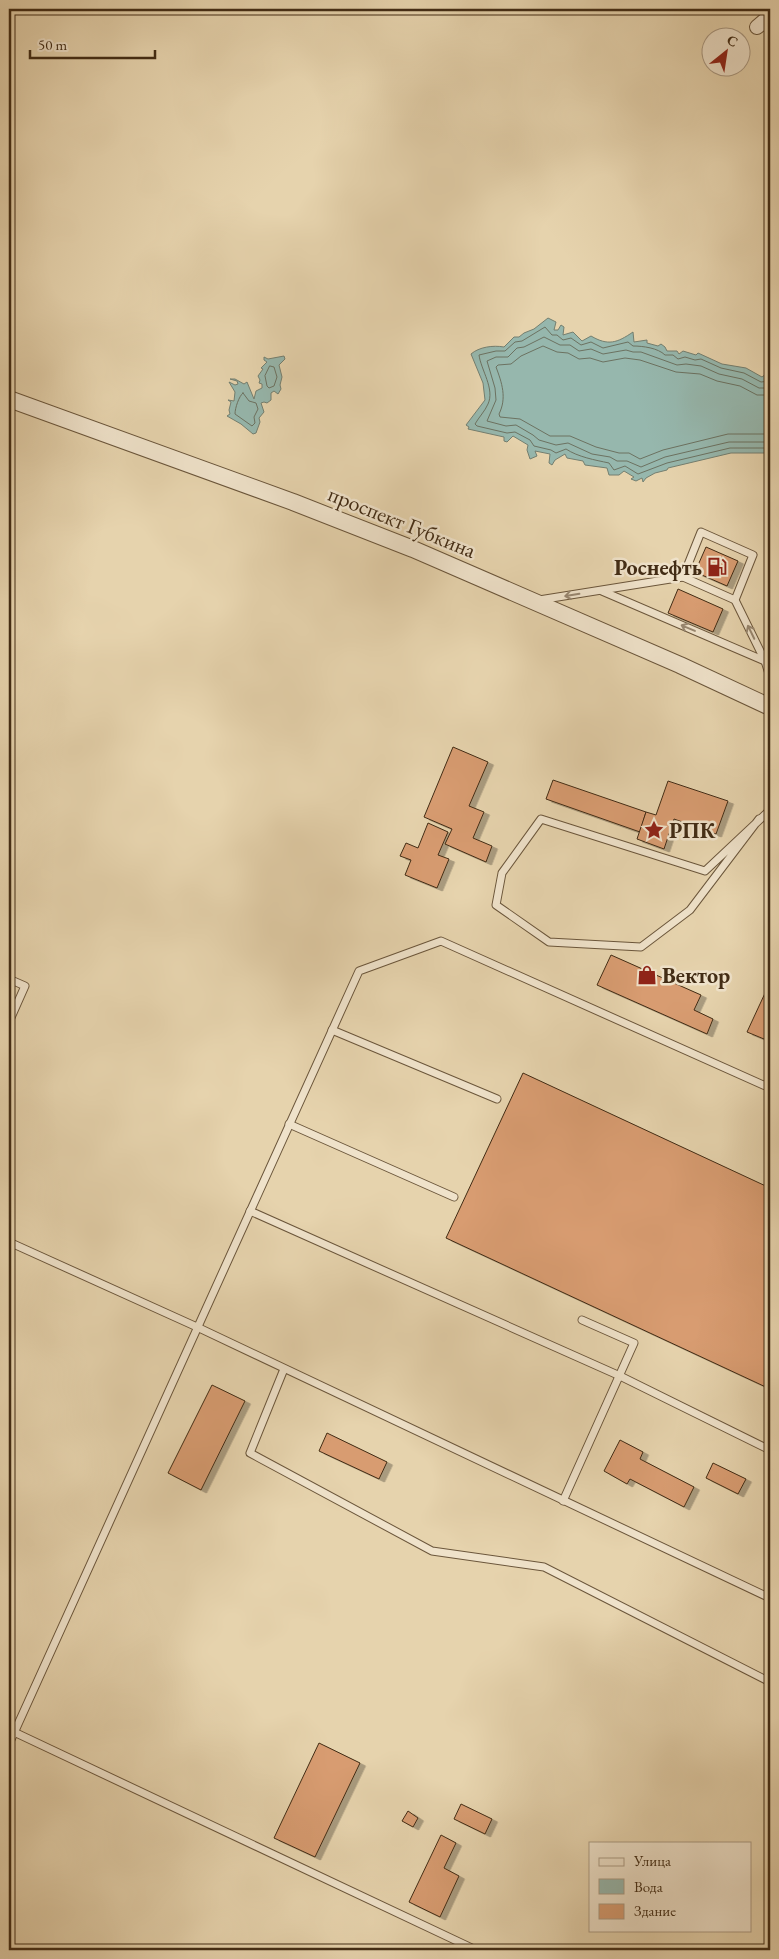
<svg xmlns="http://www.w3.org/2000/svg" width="779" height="1959" viewBox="0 0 779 1959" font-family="'EB Garamond',serif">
  <defs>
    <filter id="shadow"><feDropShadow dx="5.5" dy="3" stdDeviation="0" flood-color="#0004"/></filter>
  </defs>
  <rect width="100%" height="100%" fill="#e6d3ad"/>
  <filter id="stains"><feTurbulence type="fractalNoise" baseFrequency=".004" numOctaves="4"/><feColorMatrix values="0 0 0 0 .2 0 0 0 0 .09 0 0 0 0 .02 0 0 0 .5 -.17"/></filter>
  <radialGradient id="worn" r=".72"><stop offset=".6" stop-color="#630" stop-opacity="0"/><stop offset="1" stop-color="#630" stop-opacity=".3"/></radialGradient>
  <g fill="#96b7ad" stroke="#747f70">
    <path d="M548,318L556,322L554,330H558L561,325L564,327L563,335L573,332L582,341L591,336C608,346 617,343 633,332L634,342L647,340V343L658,346L661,344L665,347L667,351H677L679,354L683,351L696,355L698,353L722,364L746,368L762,377L767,373L770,379V453H731L668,468L667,470L655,473L646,478L643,482L642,478L636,481L631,479L634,477L624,471L619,475H609L607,468L585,465L583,461L567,458L565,454L555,460L552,465L549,463L550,454L535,451L537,456L530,459L527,450L528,445L513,436L507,442L504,441V437L468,429L469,427L466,425L485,400L483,383L471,354C479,347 493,345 504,347L514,337H519L524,333L534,329Z"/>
    <polygon points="284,356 285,359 279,365 282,377 280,385 281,389 278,394 274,391 271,393 271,400 267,403 264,402 261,403 264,412 259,418 260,422 256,433 253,434 241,424 227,416 230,414 229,410 231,402 228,400 234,401 235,392 229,382 235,385 238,384 237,381 230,379 235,379 244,384 247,382 254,399 256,391 262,388 262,384 259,383 260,380 258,376 263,369 261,368 267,362 264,360 264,357 268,359"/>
  </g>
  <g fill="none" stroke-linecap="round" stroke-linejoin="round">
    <g stroke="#6c7261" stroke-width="1">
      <polygon points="270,366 274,367 277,377 274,386 269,388 267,386 265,376"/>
      <path d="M770,381L761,382L744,373L721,368L701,359L695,360L685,357L678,359L673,355H665C658,348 643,346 633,346L628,342L603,348L591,342L581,345L571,338L563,340L557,335H552L545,327L522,341L515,342L505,351H496L479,355C481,370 495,389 488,404C485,411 479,417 475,424L477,426L507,433L515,432L530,440L534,446L551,450L556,453L566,449C578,457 595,460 609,463L614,470L625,466L638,474L667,463L730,448H770"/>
      <polyline points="770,388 759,388 742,379 719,374 701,366 686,364 677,365 641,352 633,352 626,350 603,354 591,349 579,351 570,345 560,345 544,337 524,347 517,348 508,357 496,357 487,361 495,388 496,400 487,421 506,426 516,425 533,435 539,440 556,445 568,443 592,454 610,457 617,461 627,461 641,467 665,457 729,442 770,442"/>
      <path d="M243,393L249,401L256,403L258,409L254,417L255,423L252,426L235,414C235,408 239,396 243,393Z"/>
      <path d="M770,395H757L740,386L717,381L700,374L676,372L640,360L625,358L603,362L590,358L579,359L568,353L557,352L543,346L521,356L511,364L498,365L496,367C502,383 507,398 499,414L500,417L520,419L550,436H570L596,447L619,453H629L640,459L663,450L728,434H770"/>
    </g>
  </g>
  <g fill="#d89c71" stroke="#422c15" filter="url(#shadow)">
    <polygon points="706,547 738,561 727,586 695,572"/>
    <polygon points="678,589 723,609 713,632 668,613"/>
    <polygon points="453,747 488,762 469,806 484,812 473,838 492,846 486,862 445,844 452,829 424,817"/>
    <polygon points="553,780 646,812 640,832 546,799"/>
    <polygon points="668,781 728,801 716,834 674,819 664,849 637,839 646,812 656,815"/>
    <polygon points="428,823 448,832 438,855 449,859 437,888 405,875 411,860 400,856 406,843 418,848"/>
    <polygon points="611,955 701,995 694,1010 713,1019 707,1034 597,985"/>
    <polygon points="766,991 770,993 770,1025 764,1039 747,1032"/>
    <polygon points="523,1073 770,1188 770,1389 446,1238"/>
    <polygon points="212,1385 245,1401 201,1490 168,1473"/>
    <polygon points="327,1433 387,1462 379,1479 319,1451"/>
    <polygon points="620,1440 643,1452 640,1459 694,1487 684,1507 630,1479 627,1484 604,1471"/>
    <polygon points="713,1463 746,1479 738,1494 706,1478"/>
    <polygon points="319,1743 360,1763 315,1857 274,1838"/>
    <polygon points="461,1804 492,1819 485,1834 454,1819"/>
    <polygon points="408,1811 418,1818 413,1827 402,1821"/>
    <polygon points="441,1835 456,1843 444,1868 459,1876 440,1917 409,1902"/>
  </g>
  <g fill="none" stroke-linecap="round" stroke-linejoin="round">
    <defs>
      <g id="service">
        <polyline points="683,577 735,600"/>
        <polyline points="602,591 765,661"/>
        <polyline points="539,600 683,577 701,532 753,555 735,600 765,661 770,677"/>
        <polyline points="759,819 690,910 641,947 549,942 496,905 502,873 541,819 705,871 770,810"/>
        <polyline points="9,979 25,986 9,1022"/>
        <polyline points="332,1030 497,1099"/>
        <polyline points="289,1124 454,1197"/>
        <polyline points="250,1211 620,1376 770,1450"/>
        <polyline points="9,1242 197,1327 770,1598"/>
        <polyline points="284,1369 250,1453 432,1551 544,1567 770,1682"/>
        <polyline points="563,1501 634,1343 582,1320"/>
        <polyline points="14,1732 476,1950"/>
        <polyline points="9,1744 359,971 441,941 770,1088"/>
      </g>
      <polyline id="minor" points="757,27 770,16"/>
      <polyline id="tertiary" points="9,399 293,502 413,549 680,665 770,707"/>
    </defs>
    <use href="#service" stroke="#6b563b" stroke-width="9"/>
    <use href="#minor" stroke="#6b563b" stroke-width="16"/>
    <use href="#tertiary" stroke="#6b563b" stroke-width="18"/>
    <use href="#service" stroke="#efe2ca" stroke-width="7"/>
    <use href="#minor" stroke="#efe2ca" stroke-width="14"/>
    <use href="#tertiary" stroke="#efe2ca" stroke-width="16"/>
  </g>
  <defs><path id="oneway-shaft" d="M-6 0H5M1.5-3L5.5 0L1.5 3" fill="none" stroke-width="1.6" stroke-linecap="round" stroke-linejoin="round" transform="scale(1.25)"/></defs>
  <g stroke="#988770">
    <use href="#oneway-shaft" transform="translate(572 595) rotate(171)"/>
    <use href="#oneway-shaft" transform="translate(688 628) rotate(-157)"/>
    <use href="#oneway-shaft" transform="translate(751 632) rotate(-116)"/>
  </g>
  <defs>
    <symbol id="fuel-bare" viewBox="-9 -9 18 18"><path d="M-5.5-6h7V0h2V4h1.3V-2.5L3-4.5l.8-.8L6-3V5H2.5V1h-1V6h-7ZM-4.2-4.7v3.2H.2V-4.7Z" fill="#8f2418" stroke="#efe2ca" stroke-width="2.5" paint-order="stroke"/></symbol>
    <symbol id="sight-bare" viewBox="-9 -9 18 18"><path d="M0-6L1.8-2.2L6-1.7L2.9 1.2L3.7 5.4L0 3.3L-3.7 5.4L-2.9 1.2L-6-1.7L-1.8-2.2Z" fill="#8f2418" stroke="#efe2ca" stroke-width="2.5" paint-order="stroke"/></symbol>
    <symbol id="shop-bare" viewBox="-9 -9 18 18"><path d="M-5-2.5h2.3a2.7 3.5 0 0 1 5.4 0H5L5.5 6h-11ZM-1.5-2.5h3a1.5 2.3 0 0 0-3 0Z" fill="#8f2418" stroke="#efe2ca" stroke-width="2.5" paint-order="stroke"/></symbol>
  </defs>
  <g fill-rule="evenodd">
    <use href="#fuel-bare" x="703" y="553" width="28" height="28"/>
    <use href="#sight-bare" x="640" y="816" width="28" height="28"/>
    <use href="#shop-bare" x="633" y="961" width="28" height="28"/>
  </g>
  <g text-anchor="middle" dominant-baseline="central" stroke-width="5" stroke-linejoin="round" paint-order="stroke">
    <g font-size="22" fill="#422c15" stroke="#efe2ca">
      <text transform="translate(402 522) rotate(22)">проспект Губкина</text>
    </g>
    <g font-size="22" font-weight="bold" fill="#422c15" stroke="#efe2ca" text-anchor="start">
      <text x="702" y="567" text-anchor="end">Роснефть</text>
      <text x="669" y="830">РПК</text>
      <text x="662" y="975">Вектор</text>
    </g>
  </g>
  <rect width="779" height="1959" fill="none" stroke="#e6d3ad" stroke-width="30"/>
  <rect x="10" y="10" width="759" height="1939" fill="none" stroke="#422c15" stroke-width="2.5"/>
  <rect x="15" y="15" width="749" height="1929" fill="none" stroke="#422c15"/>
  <rect x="589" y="1842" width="162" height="90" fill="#efe2ca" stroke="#aa9982"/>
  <rect x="599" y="1858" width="25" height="8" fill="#efe2ca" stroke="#aa9982"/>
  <text x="634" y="1866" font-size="15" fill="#422c15">Улица</text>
  <rect x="599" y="1879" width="25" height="15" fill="#96b7ad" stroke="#aa9982"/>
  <text x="634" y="1892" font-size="15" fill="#422c15">Вода</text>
  <rect x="599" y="1904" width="25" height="15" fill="#d89c71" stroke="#aa9982"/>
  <text x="634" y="1916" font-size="15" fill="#422c15">Здание</text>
  <g transform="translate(726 52) rotate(30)"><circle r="24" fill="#efe2ca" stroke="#aa9982"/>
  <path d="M0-4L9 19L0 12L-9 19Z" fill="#8f2418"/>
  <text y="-8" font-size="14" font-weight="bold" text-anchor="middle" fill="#422c15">С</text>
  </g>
  <path d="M30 50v8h125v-8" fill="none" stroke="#422c15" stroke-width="2.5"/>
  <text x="38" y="50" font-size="15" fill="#422c15" stroke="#efe2ca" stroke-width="4" paint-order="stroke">50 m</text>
  <rect width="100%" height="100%" filter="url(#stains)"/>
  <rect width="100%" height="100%" fill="url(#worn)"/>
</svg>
